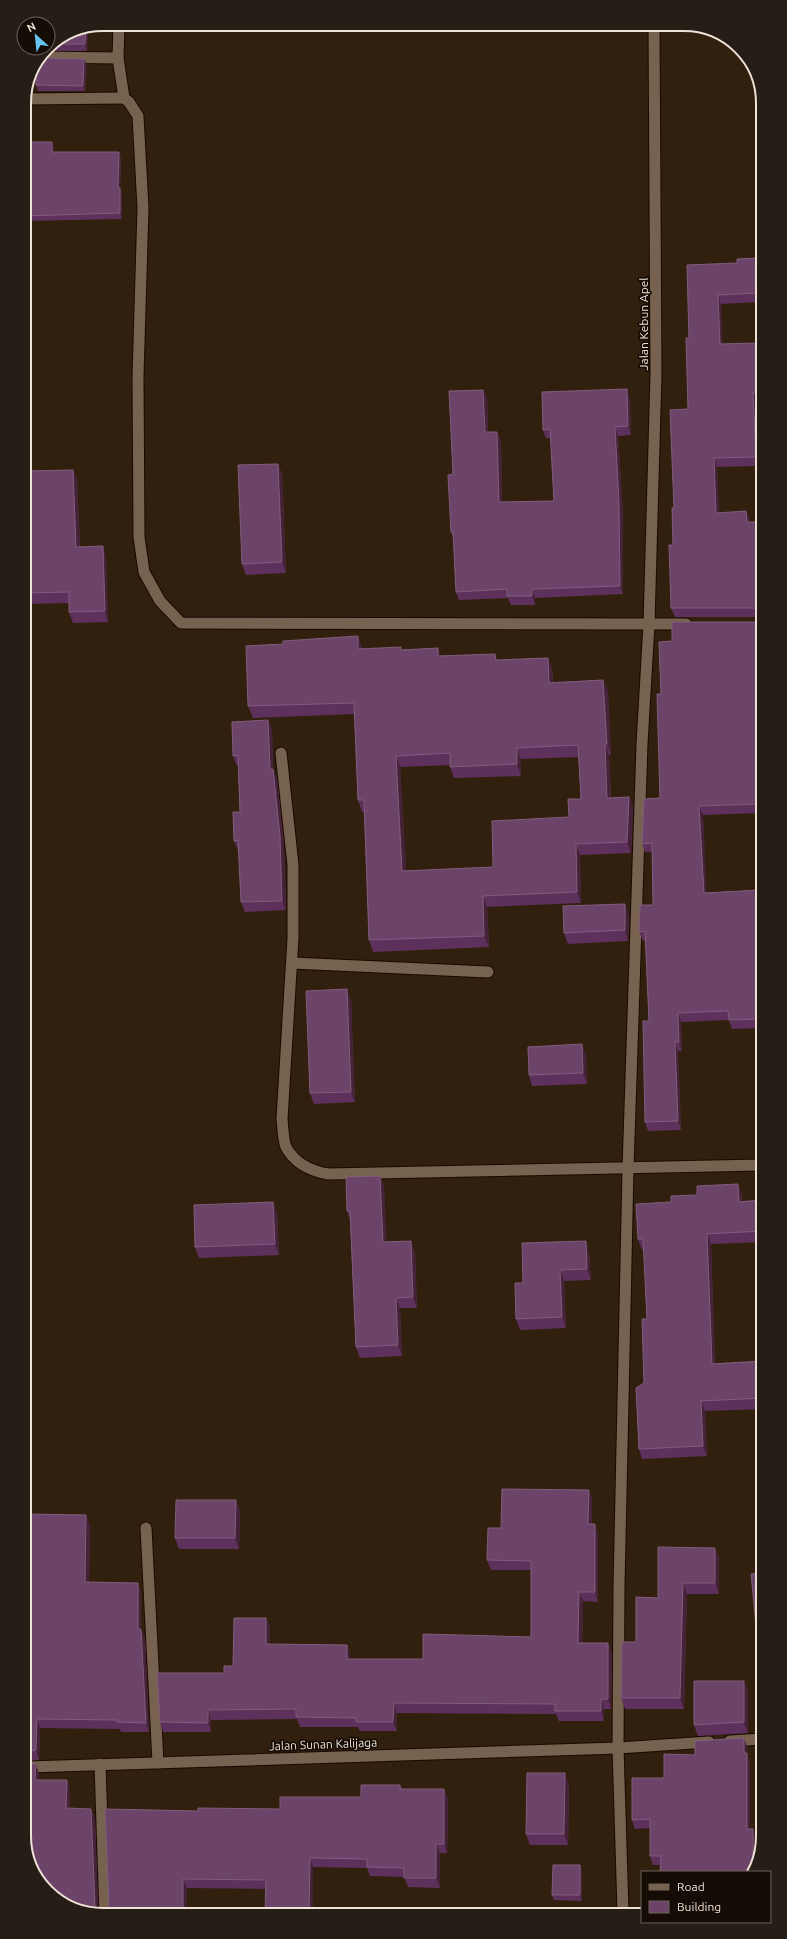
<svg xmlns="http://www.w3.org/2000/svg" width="787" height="1939" viewBox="0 0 787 1939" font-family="Ubuntu,sans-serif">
  <rect width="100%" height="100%" fill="#32200f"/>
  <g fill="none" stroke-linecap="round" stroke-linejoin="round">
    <defs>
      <g id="minor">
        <polyline points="119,24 118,58 124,98"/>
        <polyline points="41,57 118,58"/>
        <polyline points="124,98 129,102 138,116 143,208 138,376 139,537 144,572 160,601 181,623 686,624"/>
        <polyline points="24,99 124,98"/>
        <path d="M281,753L293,865V938L282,1119C283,1127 283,1140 286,1147C295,1164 311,1171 328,1174L761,1165"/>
        <polyline points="292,963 488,972"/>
        <polyline points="146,1528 158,1763"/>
        <polyline points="730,1741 763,1739"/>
        <polyline points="100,1764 105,1915"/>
        <polyline points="28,1767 618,1748 709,1742"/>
        <polyline points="623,1911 618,1748 619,1586 628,1169 642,744 649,624 656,374 654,24"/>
      </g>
    </defs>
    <use href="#minor" stroke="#190900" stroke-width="13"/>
    <use href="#minor" stroke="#77624f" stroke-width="11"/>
  </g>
  <g fill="#5d315c" fill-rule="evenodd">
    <polygon points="88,27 87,51 45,51 47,48 48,48 48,47 73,30"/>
    <polygon points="87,65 85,91 38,91 36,85"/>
    <polygon points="24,137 25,142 52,142 54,148 54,152 119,152 121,158 120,188 122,193 122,219 24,221"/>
    <polygon points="759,258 759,302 721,304 722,344 759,352 760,401 757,401 759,466 717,467 719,513 750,520 750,522 760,522 760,617 675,617 671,608 674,508 688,409 689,338 737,263"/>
    <polygon points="483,390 487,399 488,432 497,432 501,441 502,502 554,501 551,438 546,438 543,430 630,398 631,435 618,436 623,512 623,594 535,598 535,605 511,605 508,598 459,600 456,592 454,540 451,532 453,474"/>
    <polygon points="278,464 282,474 286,573 246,575 242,564"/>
    <polygon points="73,470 77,480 80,547 106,557 108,622 73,623 69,612 69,603 25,604 25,471"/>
    <polygon points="760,620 761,813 703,815 706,893 761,892 761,940 760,940 761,966 761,1028 732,1029 729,1020 681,1022 682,1051 678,1051 681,1130 648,1131 645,1122 649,1021 646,940 643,941 639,932 653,905 652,852 645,852 642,844 660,798 661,694 672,641 757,622"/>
    <path d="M358,636L362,648L402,650L441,656L498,660L548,658L552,669L553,682L603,680L608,691L611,755H609L611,798L629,797L633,808L631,853L580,855L581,903L487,907L489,947L373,952L369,940L364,812H362L358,800L354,714L253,718L248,706L283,644ZM579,757L581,799L569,817L493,867L406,871L400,767L450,765V767L454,778L521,776V759Z"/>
    <polygon points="268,720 272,730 273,770 277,779 284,846 286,910 245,912 241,902 239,850 238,850 234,841 240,812 238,765 237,766 233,756"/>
    <polygon points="629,915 628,941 568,944 564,933"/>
    <polygon points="351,1000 355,1102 314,1104 310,1093"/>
    <polygon points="586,1055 587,1084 532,1086 529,1075"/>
    <polygon points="380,1176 384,1187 386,1242 415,1252 417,1308 400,1308 402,1356 360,1358 356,1347 350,1219 347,1211"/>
    <polygon points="742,1194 742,1201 762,1200 762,1242 711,1244 715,1364 762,1361 762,1409 705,1411 707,1456 642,1459 639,1449 644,1383 647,1319 644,1249 642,1250 638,1239 671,1202"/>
    <polygon points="273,1202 277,1213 279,1255 199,1258 195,1247"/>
    <polygon points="589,1252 591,1280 564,1281 566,1328 520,1330 516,1319 523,1283"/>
    <polygon points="592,1499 592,1524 598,1534 598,1602 583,1601 582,1643 612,1653 611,1709 604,1709 604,1721 559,1721 556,1714 397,1713 397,1731 360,1731 358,1727 300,1727 297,1719 211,1720 211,1732 163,1732 160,1722 233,1666 266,1618 270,1627 269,1644 347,1645 350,1654 350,1659 423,1659 531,1637 531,1570 491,1570 487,1560 501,1528"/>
    <polygon points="236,1500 240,1511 239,1549 179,1549 175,1538"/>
    <polygon points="27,1514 90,1525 89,1582 141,1592 141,1630 145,1638 149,1732 121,1732 120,1729 40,1728 39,1760 28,1761"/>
    <polygon points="715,1548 719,1559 719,1594 687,1594 684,1709 625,1709 621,1698 636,1642 658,1598"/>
    <polygon points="748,1692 748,1733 698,1736 694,1725"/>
    <polygon points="747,1747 747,1755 750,1762 750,1829 753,1829 757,1838 756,1855 751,1872 660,1865 653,1865 650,1856 650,1828 635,1829 632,1820 664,1778 695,1755"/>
    <polygon points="39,1774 39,1780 67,1780 70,1790 70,1808 95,1818 98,1911 100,1915 98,1915 55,1898 28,1861"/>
    <polygon points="569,1784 568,1845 530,1845 526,1834"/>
    <polygon points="400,1785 402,1789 444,1789 448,1799 447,1853 440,1853 440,1888 408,1887 404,1877 370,1876 367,1868 313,1867 313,1913 265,1914 266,1889 187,1888 186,1914 105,1915 104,1912 198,1811 280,1809 361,1797"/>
    <polygon points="580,1865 582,1871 582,1901 554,1900 552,1895"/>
  </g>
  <g fill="#452238">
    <polygon points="88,27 87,51 85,44 86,28"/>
    <polygon points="84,59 87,65 85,91 83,86"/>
    <polygon points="52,142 54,148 54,158 52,152"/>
    <polygon points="119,152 121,158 120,188 122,193 122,219 120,213 118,188"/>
    <polygon points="718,295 721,304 723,353 720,344"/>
    <polygon points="756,343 759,352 760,399 757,392"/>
    <polygon points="627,389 630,398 631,435 628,426"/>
    <polygon points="483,390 487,399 488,441 485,432"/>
    <polygon points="753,392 757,401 759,466 756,457"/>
    <polygon points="615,427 618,436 623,512 623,594 620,586"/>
    <polygon points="497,432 501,441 502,511 499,502"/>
    <polygon points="714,458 717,467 720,522 716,513"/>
    <polygon points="278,464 282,474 286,573 282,562"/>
    <polygon points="73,470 77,480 80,558 76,547"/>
    <polygon points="746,511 750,520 750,531 747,522"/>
    <polygon points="103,546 106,557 108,622 105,611"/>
    <polygon points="532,589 535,598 535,605 532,596"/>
    <polygon points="358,636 362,647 362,660 358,649"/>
    <polygon points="438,648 442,660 438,656"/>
    <polygon points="548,658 552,669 553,694 549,683"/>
    <polygon points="603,680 608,691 611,755 607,744"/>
    <polygon points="268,720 272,730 273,770 277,779 284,846 286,910 282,901 270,769"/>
    <polygon points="605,744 609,755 611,809 607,798"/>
    <polygon points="517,748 521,759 521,776 517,764"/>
    <polygon points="396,756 400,767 407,882 402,871"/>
    <polygon points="629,797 633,808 631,853 627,842"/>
    <polygon points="699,806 703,815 707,902 704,893"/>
    <polygon points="576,844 580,855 581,903 577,892"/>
    <polygon points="483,896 487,907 489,947 484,936"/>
    <polygon points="625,904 629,915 628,941 625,930"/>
    <polygon points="757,931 760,940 761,966 761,1021 760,1019"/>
    <polygon points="347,989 351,1000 355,1102 351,1092"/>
    <polygon points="678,1013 681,1022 682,1051 679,1042"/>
    <polygon points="675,1042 678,1051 681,1130 678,1121"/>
    <polygon points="582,1044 586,1055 587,1084 583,1073"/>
    <polygon points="380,1176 384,1187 387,1253 383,1242"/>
    <polygon points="738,1184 742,1194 743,1212 739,1202"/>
    <polygon points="273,1202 277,1213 279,1255 275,1244"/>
    <polygon points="707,1234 711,1244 715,1375 712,1364"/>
    <polygon points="411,1241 415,1252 417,1308 413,1297"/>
    <polygon points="586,1241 589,1252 591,1280 587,1269"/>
    <polygon points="560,1270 564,1281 566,1328 562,1317"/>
    <polygon points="396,1298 400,1308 402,1356 398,1345"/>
    <polygon points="701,1401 705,1411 707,1456 703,1446"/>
    <polygon points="589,1490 592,1499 592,1534 588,1524"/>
    <polygon points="236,1500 240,1511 239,1549 235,1538"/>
    <polygon points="86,1515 90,1525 89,1591 85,1582"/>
    <polygon points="595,1524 598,1534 598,1602 595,1592"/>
    <polygon points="715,1548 719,1559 719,1594 715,1583"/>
    <polygon points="138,1583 141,1592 141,1630 145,1638 149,1732 146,1723 138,1629"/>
    <polygon points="683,1583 687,1594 684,1709 680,1698"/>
    <polygon points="579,1592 583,1601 582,1653 578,1643"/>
    <polygon points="266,1618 270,1627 269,1653 266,1644"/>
    <polygon points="608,1643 612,1653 611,1709 608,1699"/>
    <polygon points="347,1645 350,1654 350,1668 347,1659"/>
    <polygon points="744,1681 748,1692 748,1733 744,1722"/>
    <polygon points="601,1699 604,1709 604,1721 601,1711"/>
    <polygon points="394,1703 397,1713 397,1731 393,1722"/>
    <polygon points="208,1710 211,1720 211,1732 208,1723"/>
    <polygon points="37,1719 40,1728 39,1760 36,1750"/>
    <polygon points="744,1738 747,1747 747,1755 750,1762 750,1838 747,1829 744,1753"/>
    <polygon points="36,1764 39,1774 39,1790 35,1780"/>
    <polygon points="565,1773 569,1784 568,1845 564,1834"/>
    <polygon points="67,1780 70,1790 70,1818 66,1808"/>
    <polygon points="444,1789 448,1799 447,1853 444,1844"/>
    <polygon points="91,1809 95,1818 98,1912 95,1906"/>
    <polygon points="753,1829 757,1838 756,1855 753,1865"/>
    <polygon points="436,1844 440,1853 440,1888 436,1878"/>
    <polygon points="310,1858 313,1867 313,1913 309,1913"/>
    <polygon points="580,1865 582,1871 582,1901 580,1895"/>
    <polygon points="183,1879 187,1888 186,1914 183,1914"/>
  </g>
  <g fill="#6d4469" stroke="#815d7b" fill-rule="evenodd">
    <polygon points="86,28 85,44 52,44 73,30"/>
    <polygon points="40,58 84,59 83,86 36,85 36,64"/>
    <polygon points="24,142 52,142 52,152 119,152 118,188 120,188 120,213 24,216"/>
    <polygon points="759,258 759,293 718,295 720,344 756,343 757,392 753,392 756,457 714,458 716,513 746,511 747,522 760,522 760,610 757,608 671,608 669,545 673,545 672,508 674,508 670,410 688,409 686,338 689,338 687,265 737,263 737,259"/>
    <polygon points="627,389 628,426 615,427 619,503 620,586 532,589 532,596 507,596 507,589 456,592 453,532 451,532 448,475 453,474 449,391 483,390 485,432 497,432 499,502 554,501 550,429 543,430 542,392"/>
    <polygon points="278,464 282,562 242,564 238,465"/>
    <polygon points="73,470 76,547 103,546 105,611 69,612 69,592 25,593 25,471"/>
    <polygon points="760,620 761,804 699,806 704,893 760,890 761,931 757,931 760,1019 729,1020 728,1011 678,1013 679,1042 675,1042 678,1121 645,1122 643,1021 649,1021 645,931 639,932 640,905 653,905 652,843 642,844 644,799 660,798 657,694 661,694 659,642 672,641 672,622 757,622"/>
    <path d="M358,636V649L401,647V650L438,648V656L495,654L496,660L548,658L549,683L603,680L607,744H605L607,798L629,797L627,842L576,844L577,892L483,896L484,936L369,940L364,800H358L354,703L248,706L246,646L283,644V641ZM578,745L581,799H568L569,817L492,821L493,867L402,871L396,756L450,753V767L517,764V748Z"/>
    <polygon points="268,720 270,769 273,769 280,836 282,901 241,902 238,840 234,841 233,812 240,812 238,755 233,756 232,722"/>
    <polygon points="625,904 625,930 564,933 563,906"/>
    <polygon points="347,989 351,1092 310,1093 306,991"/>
    <polygon points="582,1044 583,1073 529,1075 528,1047"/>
    <polygon points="380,1176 383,1242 411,1241 413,1297 396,1298 398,1345 356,1347 350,1211 347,1211 346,1177"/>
    <polygon points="738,1184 739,1202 762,1200 762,1231 707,1234 712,1364 762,1361 762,1398 701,1401 703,1446 639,1449 636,1388 644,1383 642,1319 647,1319 643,1239 638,1239 636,1204 671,1202 671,1196 697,1195 697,1186"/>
    <polygon points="273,1202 275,1244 195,1247 194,1205"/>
    <polygon points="586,1241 587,1269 560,1270 562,1317 516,1319 515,1283 523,1283 522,1243"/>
    <polygon points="502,1489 589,1490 588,1524 595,1524 595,1592 579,1592 578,1643 608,1643 608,1699 601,1699 601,1711 555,1711 555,1704 394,1703 393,1722 356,1722 356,1718 296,1717 296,1709 208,1710 208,1723 160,1722 157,1673 224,1673 224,1666 233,1666 234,1618 266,1618 266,1644 347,1645 347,1659 423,1659 423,1634 531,1637 531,1561 487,1560 488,1528 501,1528"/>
    <polygon points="176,1500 236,1500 235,1538 175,1538"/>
    <polygon points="27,1514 86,1515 85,1582 138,1583 138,1629 141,1629 146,1723 117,1722 117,1720 37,1719 36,1750 28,1751"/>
    <polygon points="658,1547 715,1548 715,1583 683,1583 680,1698 621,1698 622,1642 636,1642 636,1597 658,1598"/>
    <polygon points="762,1573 763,1676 761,1676 751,1574"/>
    <polygon points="694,1681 744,1681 744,1722 694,1725"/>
    <polygon points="744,1738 744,1753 747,1753 747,1829 753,1829 753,1865 751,1872 660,1872 661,1856 650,1856 650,1819 632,1820 632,1778 664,1778 664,1754 695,1755 695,1741"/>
    <polygon points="28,1764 36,1764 35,1780 67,1780 66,1808 91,1809 95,1906 99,1912 90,1912 55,1898 28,1861"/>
    <polygon points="527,1773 565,1773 564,1834 526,1834"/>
    <polygon points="361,1785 400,1785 400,1789 444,1789 444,1844 436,1844 436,1878 404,1878 404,1868 367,1867 367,1859 310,1858 309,1913 265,1914 266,1880 183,1879 183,1914 119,1915 119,1912 104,1912 109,1905 105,1809 198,1811 198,1808 280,1809 280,1797 361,1797"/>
    <polygon points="553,1865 580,1865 580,1895 552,1895"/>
  </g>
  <g text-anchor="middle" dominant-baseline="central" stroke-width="3.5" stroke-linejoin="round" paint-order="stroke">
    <g font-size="12" fill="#efe2d7" stroke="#140c05">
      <text transform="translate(643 324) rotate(-90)">Jalan Kebun Apel</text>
      <text transform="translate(323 1744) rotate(-2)">Jalan Sunan Kalijaga</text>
    </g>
  </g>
  <path d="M0 0H787V1939H0ZM103 31H684A72 72 0 0 1 756 103V1836A72 72 0 0 1 684 1908H103A72 72 0 0 1 31 1836V103A72 72 0 0 1 103 31Z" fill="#261d16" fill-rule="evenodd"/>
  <path fill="none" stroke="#efe2d7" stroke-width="2" d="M103 31H684A72 72 0 0 1 756 103V1836A72 72 0 0 1 684 1908H103A72 72 0 0 1 31 1836V103A72 72 0 0 1 103 31Z"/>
  <rect x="641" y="1871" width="130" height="52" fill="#140c05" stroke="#6c6259"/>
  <rect x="649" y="1884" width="20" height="6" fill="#77624f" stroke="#6c6259"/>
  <text x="677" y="1891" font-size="12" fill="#efe2d7">Road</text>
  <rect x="649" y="1901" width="20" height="12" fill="#6d4469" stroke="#6c6259"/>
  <text x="677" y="1911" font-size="12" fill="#efe2d7">Building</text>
  <g transform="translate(36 36) rotate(333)"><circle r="19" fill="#140c05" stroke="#6c6259"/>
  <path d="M0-3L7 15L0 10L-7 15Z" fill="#68c4f0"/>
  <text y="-6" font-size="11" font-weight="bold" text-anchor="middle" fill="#efe2d7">N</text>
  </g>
</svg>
